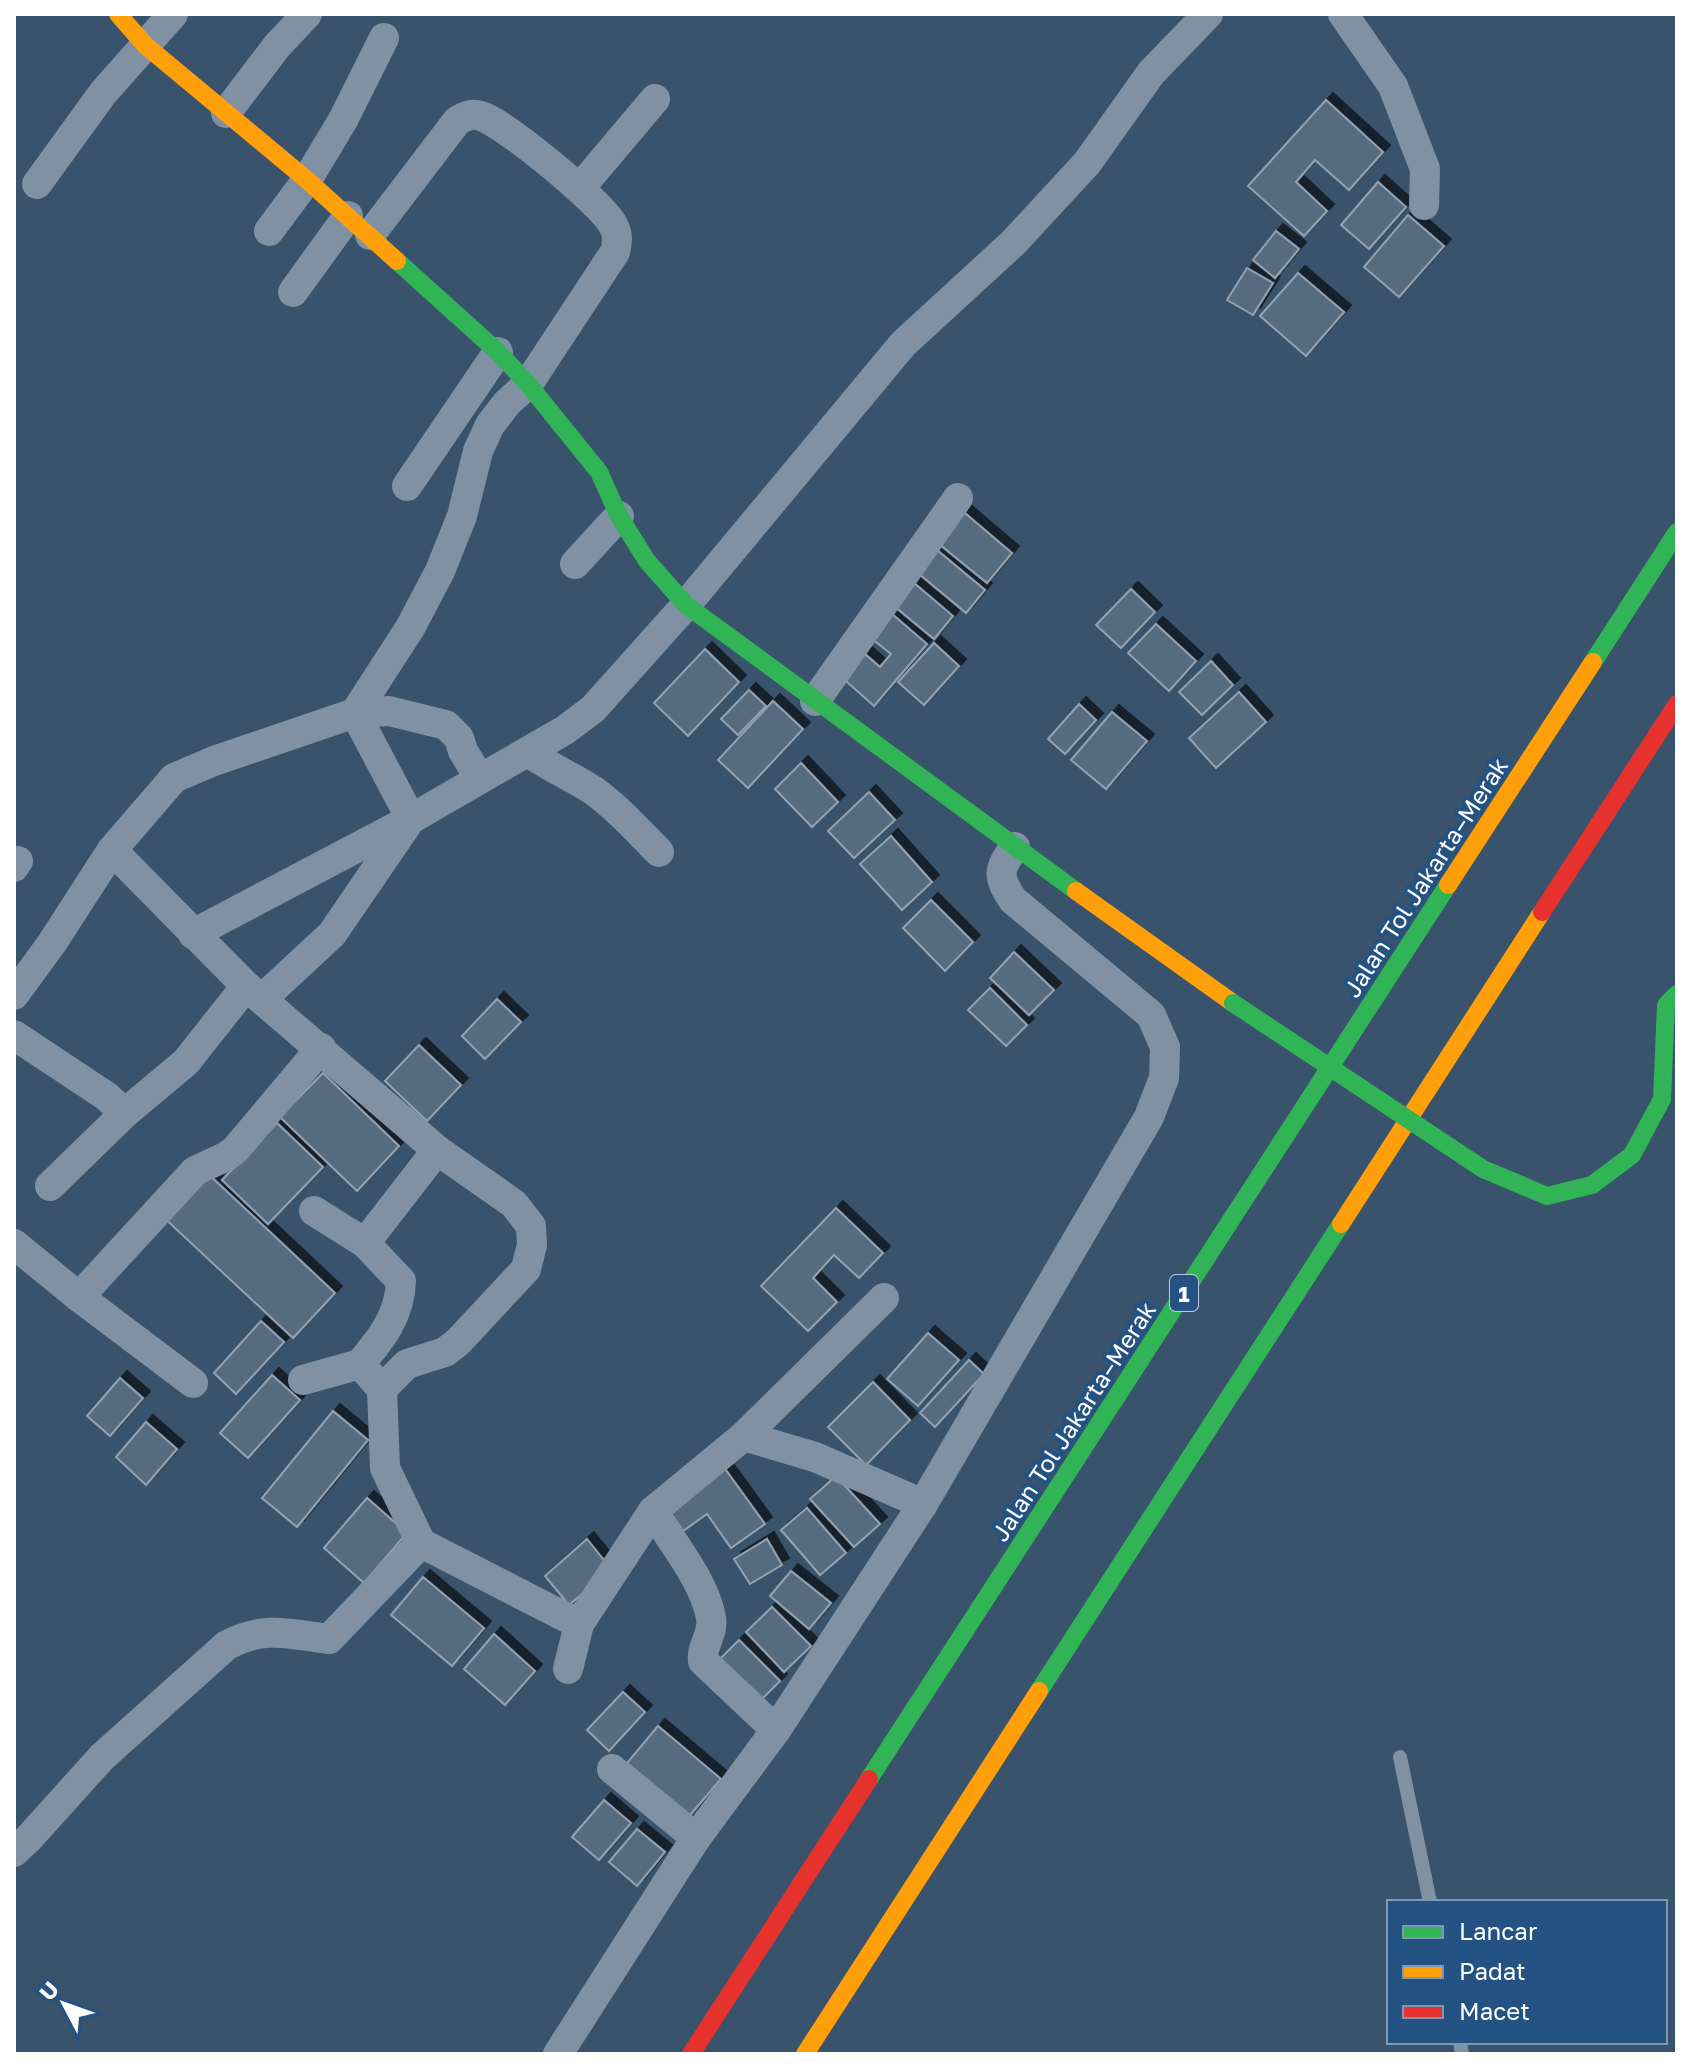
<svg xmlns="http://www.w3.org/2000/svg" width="1691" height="2068" viewBox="0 0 1691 2068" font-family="'Golos Text',sans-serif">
  <defs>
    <filter id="shadow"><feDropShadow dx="7" dy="-7" stdDeviation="0" flood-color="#0009"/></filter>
  </defs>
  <rect width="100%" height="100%" fill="#3a536d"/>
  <g fill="#576b80" stroke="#93a2b2" stroke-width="2" filter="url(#shadow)">
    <polygon points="1326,100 1383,152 1349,190 1315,160 1296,182 1327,211 1304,236 1248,186"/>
    <polygon points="1378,182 1406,207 1369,249 1341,225"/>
    <polygon points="1408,215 1444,246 1399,297 1364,267"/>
    <polygon points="1276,231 1299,249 1275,278 1253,260"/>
    <polygon points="1247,268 1273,283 1253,315 1227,300"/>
    <polygon points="1298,273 1344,312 1306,356 1260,316"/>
    <polygon points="959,508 1012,553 987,583 933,539"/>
    <polygon points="931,545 985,590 966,613 912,568"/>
    <polygon points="907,577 953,616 934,639 888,601"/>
    <polygon points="1131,589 1155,612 1121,648 1096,625"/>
    <polygon points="892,614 927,644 874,706 837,673 858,648 880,667 891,654 871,638"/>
    <polygon points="1156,624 1196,661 1169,691 1128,653"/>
    <polygon points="934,643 959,666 924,705 898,682"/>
    <polygon points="705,649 739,682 688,736 654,703"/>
    <polygon points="1211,661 1233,685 1202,715 1179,692"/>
    <polygon points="749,690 766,706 738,735 721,719"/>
    <polygon points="1239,692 1266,722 1216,768 1189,738"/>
    <polygon points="773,701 803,729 748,788 718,760"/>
    <polygon points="1079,704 1096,720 1065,754 1048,739"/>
    <polygon points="1112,712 1147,741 1106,789 1071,760"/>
    <polygon points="801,763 838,802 812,827 775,789"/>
    <polygon points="869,792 895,820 854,858 828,831"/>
    <polygon points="891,836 932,882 902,910 860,864"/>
    <polygon points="931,900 973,942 945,971 903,928"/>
    <polygon points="1014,952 1054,990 1029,1015 990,978"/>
    <polygon points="990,988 1027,1025 1006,1046 968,1010"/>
    <polygon points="497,999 521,1022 485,1059 462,1036"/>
    <polygon points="419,1045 461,1085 427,1121 385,1081"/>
    <polygon points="323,1073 399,1146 357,1191 280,1117"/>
    <polygon points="277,1123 323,1167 268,1224 222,1180"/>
    <polygon points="204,1170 335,1293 293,1338 161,1215"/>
    <polygon points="836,1208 883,1253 859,1278 834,1255 813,1278 837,1302 808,1331 761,1286"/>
    <polygon points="261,1321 284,1342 236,1394 214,1373"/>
    <polygon points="928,1333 959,1360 918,1406 887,1379"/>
    <polygon points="969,1360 984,1374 935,1427 920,1413"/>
    <polygon points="272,1375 300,1400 248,1458 220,1433"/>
    <polygon points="120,1378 143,1398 110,1436 87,1416"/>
    <polygon points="873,1382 910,1420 866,1465 828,1427"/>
    <polygon points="333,1411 368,1440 297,1527 262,1498"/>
    <polygon points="146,1422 177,1449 146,1485 116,1457"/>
    <polygon points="723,1466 765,1524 731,1548 707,1514 683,1531 666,1506"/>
    <polygon points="836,1476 880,1524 854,1547 810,1499"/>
    <polygon points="367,1498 407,1533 364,1583 324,1548"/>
    <polygon points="807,1508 846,1553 820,1575 781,1530"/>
    <polygon points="587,1539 611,1569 569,1605 545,1576"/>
    <polygon points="767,1539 782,1565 750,1584 734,1559"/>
    <polygon points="791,1571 831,1603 809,1629 770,1596"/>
    <polygon points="423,1577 484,1628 452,1666 391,1615"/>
    <polygon points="772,1607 811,1646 784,1672 746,1632"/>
    <polygon points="494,1634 535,1671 505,1705 464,1669"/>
    <polygon points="739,1640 780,1681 754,1707 713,1666"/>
    <polygon points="623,1692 645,1712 609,1751 587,1730"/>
    <polygon points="658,1726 721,1779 690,1815 627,1763"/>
    <polygon points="604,1800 631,1823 599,1860 572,1837"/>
    <polygon points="637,1829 665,1852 637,1886 609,1862"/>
  </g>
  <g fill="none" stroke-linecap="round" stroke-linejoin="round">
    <g stroke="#8091a3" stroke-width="14">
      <polyline points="1400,1757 1430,1902"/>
      <polyline points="1460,2042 1462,2054"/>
    </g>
    <g stroke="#8091a3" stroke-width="30">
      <polyline points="1343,14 1393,86 1425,169 1424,205"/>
      <polyline points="226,113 277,46 307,14"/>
      <polyline points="37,184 103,93 173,14"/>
      <polyline points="580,188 655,99"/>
      <polyline points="269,231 307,180 343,120 384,38"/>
      <polyline points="293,292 348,216"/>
      <polyline points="407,486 498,352"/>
      <polyline points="575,564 619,516"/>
      <polyline points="815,701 958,498"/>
      <path d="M355,713L410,628L440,571L462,516L478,451L490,425L507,403L528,384L615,252C618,241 618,233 612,223C596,199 507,125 481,116C472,113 465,116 457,121L370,235"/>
      <polyline points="355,713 411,819"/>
      <path d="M528,752C549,767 573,777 594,791C618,808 638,831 659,852"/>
      <polyline points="112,850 174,778 214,761 355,713 389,711 446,725 459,738 463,751 480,779 565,730 593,709 686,605 903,344 1013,243 1087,163 1151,73 1208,14"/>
      <polyline points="14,867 18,861"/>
      <polyline points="193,934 411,819 480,779"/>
      <polyline points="14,995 52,943 112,850 246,986 437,1150 514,1204 531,1226 532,1245 526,1269 458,1342 445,1352 407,1364 382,1389"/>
      <polyline points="262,999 332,934 408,823"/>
      <polyline points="14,1035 106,1096 125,1113"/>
      <polyline points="50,1186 125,1113 186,1062 246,986"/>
      <polyline points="314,1211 365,1243 437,1150"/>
      <polyline points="14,1244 79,1297 195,1171 227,1156 236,1149 321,1048"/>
      <polyline points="79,1297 193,1383"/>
      <polyline points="303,1380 360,1364"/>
      <polyline points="744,1436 815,1457 923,1504"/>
      <path d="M653,1511C672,1542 705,1582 711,1618C714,1634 701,1646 703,1661L776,1730"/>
      <polyline points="421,1543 579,1624"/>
      <polyline points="568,1669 579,1624 653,1511 744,1436 884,1298"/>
      <polyline points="612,1769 696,1838"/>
      <path d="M14,1852L29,1838L102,1757L227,1645C265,1625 289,1634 329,1639L421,1543L385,1468L382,1389L360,1364C381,1339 400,1316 401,1281L365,1243"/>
      <path d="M558,2054L696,1838L776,1730L923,1504L1149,1117L1164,1078L1165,1047L1151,1015L1013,900C997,876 998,869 1015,847"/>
    </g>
    <g stroke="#30b455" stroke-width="18">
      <polyline points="397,261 498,352 528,384 599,472 619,516 647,561 686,605 1076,891"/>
      <polyline points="1593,662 1677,532"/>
      <polyline points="1483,1169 1547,1196 1592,1185 1632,1155 1662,1099 1666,1005 1677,994"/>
      <polyline points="1039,1691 1341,1224"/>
      <polyline points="869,1779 1448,885"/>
    </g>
    <g stroke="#ff9f0a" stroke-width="18">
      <polyline points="118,14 145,45 307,180 397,261"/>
      <polyline points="1448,885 1593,662"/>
      <polyline points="1076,891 1233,1003"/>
      <polyline points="1341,1224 1542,912"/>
      <polyline points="805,2054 1039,1691"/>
    </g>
    <g stroke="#e5322d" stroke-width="18">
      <polyline points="1542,912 1677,704"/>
      <polyline points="691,2054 869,1779"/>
    </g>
    <polyline stroke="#30b455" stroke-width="18" points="1233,1003 1483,1169"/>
  </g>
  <g text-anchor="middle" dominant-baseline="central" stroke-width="8" stroke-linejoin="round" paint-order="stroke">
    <rect fill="#245383" stroke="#bdcbda" stroke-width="2" x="1170" y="1275" width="28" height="36" rx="6"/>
    <g font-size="22" font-weight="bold" fill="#fff">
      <text x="1184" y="1293">1</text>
    </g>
    <g font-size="24" fill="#fff" stroke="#245383">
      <text transform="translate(1425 877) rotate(-57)">Jalan Tol Jakarta–Merak</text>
      <text transform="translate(1073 1421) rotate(-57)">Jalan Tol Jakarta–Merak</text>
    </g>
  </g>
  <rect width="1691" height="2068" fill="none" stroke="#ffffff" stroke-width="32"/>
  <rect x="1387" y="1900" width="280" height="144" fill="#245383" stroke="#7c98b5" stroke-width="2"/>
  <rect x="1403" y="1926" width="40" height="12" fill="#30b455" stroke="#7c98b5" stroke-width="2"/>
  <text x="1459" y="1940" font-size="24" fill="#ffffff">Lancar</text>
  <rect x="1403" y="1966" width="40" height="12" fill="#ff9f0a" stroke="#7c98b5" stroke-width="2"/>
  <text x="1459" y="1980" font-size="24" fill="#ffffff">Padat</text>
  <rect x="1403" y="2006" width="40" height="12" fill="#e5322d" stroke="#7c98b5" stroke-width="2"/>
  <text x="1459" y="2020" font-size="24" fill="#ffffff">Macet</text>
  <g transform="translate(64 2004) rotate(311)" stroke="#245383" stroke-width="6" paint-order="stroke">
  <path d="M0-6L14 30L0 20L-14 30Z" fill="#ffffff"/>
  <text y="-12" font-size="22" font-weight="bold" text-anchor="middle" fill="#ffffff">U</text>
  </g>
</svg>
